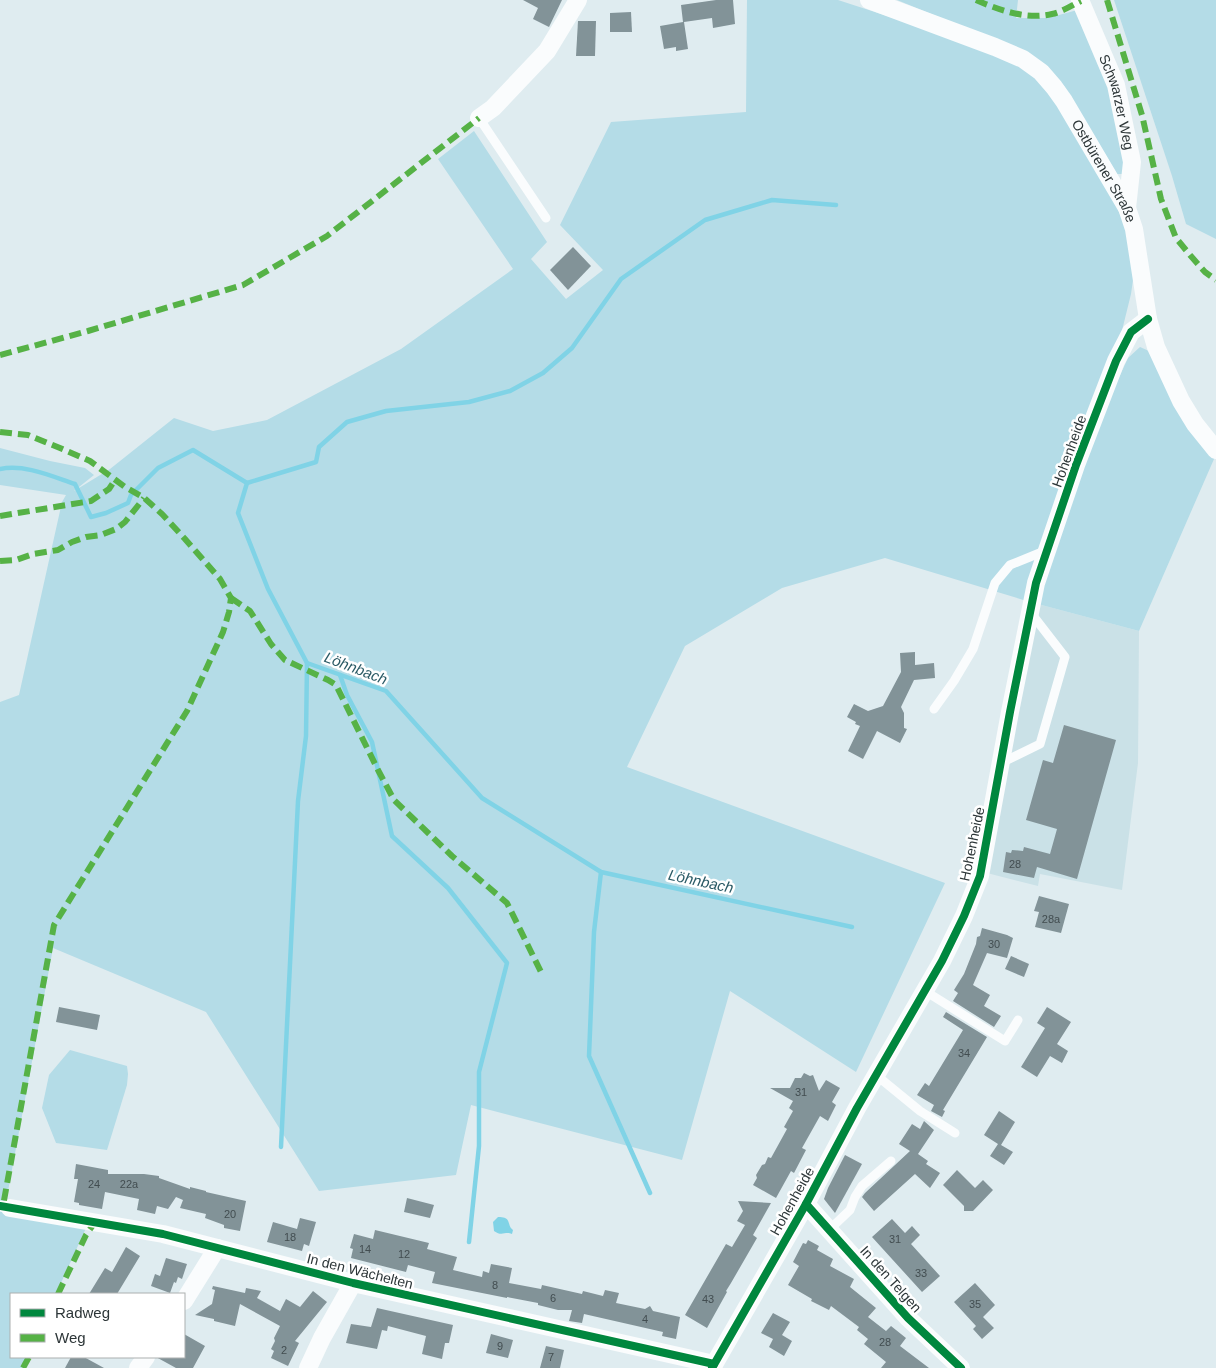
<svg xmlns="http://www.w3.org/2000/svg" width="1216" height="1368" viewBox="0 0 1216 1368" font-family="Arial,sans-serif">
  <rect width="100%" height="100%" fill="#dfecf0"/>
  <polygon fill="#cae1e7" points="1034,603 1139,631 1138,763 1122,890 1040,874 1038,886 987,873"/>
  <g fill="#b4dce7">
    <polygon points="747,0 838,0 921,27 1015,62 1037,77 1051,94 1121,210 1133,256 1133,280 1131,294 1115,359 1030,602 885,558 782,588 685,646 627,767 945,883 856,1072 730,991 682,1160 471,1105 456,1175 319,1191 206,1012 53,948 6,1202 0,1201 0,702 19,695 62,502 66,495 0,485 0,448 50,461 85,468 94,475 74,491 110,469 174,418 213,431 267,420 401,349 513,269 438,159 474,131 547,242 531,259 566,299 603,270 560,225 611,122 746,112"/>
    <polygon points="897,0 1018,0 1016,18 1048,18 1081,9 1110,85 1125,161 1122,174 1117,174 1064,86 941,18"/>
    <polygon points="1114,0 1216,0 1216,239 1186,224 1172,176"/>
    <polygon points="1140,347 1149,351 1179,406 1214,459 1139,631 1034,603 1077,468 1128,358"/>
    <polygon points="70,1050 127,1066 128,1074 127,1085 107,1150 56,1143 42,1108 49,1075"/>
    <polygon points="0,1211 86,1228 56,1294 11,1294 11,1357 27,1357 22,1368 0,1368"/>
  </g>
  <path fill="#80d3e6" d="M498,1217C513,1217 506,1225 513,1230L512,1234C505,1231 502,1237 494,1231L493,1222Z"/>
  <g fill="none" stroke-linecap="round" stroke-linejoin="round">
    <g stroke="#80d3e6" stroke-width="4.5">
      <path d="M0,469C25,464 51,476 75,484L91,517L106,513L128,503L131,495L158,468L193,450L247,483L238,513L268,589L307,663L386,691L482,798L601,872L852,927"/>
      <polyline points="247,483 316,462 319,447 347,422 386,411 469,402 510,391 543,373 572,348 621,279 705,220 772,200 836,205"/>
      <polyline points="340,675 347,695 372,742 392,836 448,888 507,963 479,1072 479,1146 469,1242"/>
      <polyline points="601,872 594,932 589,1056 650,1193"/>
      <polyline points="281,1147 298,801 306,736 307,663"/>
    </g>
  </g>
  <g fill="#829398">
    <polygon points="523,0 562,0 549,27 533,19 538,8"/>
    <polygon points="716,0 733,0 735,24 713,28 712,18 684,22 688,49 676,51 676,47 664,49 660,26 683,22 681,5"/>
    <polygon points="631,12 632,32 610,32 610,13"/>
    <polygon points="578,21 596,21 595,56 576,56"/>
    <polygon points="573,247 591,266 568,290 550,270"/>
    <polygon points="915,652 915,665 934,663 935,678 914,680 901,707 904,713 904,728 907,729 900,743 877,731 863,759 848,751 860,726 855,724 856,722 847,717 854,704 868,711 883,706 901,672 900,653"/>
    <polygon points="1064,725 1116,740 1077,879 1037,867 1034,878 1003,872 1006,852 1011,853 1012,850 1023,851 1024,847 1050,854 1057,829 1026,820 1043,760 1053,763"/>
    <polygon points="1039,896 1069,904 1061,933 1035,927 1039,912 1034,911"/>
    <polygon points="982,928 1007,935 1013,938 1007,958 987,953 973,985 990,995 984,1006 1001,1016 994,1027 953,1001 958,993 954,990 964,974 976,944 977,937 980,936"/>
    <polygon points="1011,956 1029,964 1024,977 1005,969"/>
    <polygon points="59,1007 100,1015 97,1030 56,1022"/>
    <polygon points="1047,1007 1071,1022 1057,1044 1068,1051 1062,1063 1050,1056 1037,1077 1021,1067 1045,1028 1037,1023"/>
    <polygon points="946,1012 987,1037 943,1110 945,1111 942,1117 931,1111 934,1105 917,1095 925,1083 929,1086 963,1030 943,1017"/>
    <polygon points="804,1073 810,1076 813,1075 819,1091 826,1080 840,1088 832,1102 836,1105 828,1121 820,1116 802,1148 806,1150 794,1173 791,1171 776,1198 753,1185 757,1178 756,1175 762,1165 765,1164 768,1157 771,1158 787,1129 784,1127 793,1111 789,1108 793,1101 770,1088 790,1088 795,1078 801,1078"/>
    <polygon points="999,1111 1015,1122 1001,1145 1013,1152 1004,1165 990,1156 998,1144 984,1135"/>
    <polygon points="924,1121 934,1130 918,1154 928,1161 926,1164 940,1173 930,1188 915,1174 874,1211 862,1197 865,1193 910,1151 899,1144 912,1124 920,1129"/>
    <polygon points="845,1155 862,1164 835,1213 824,1199 828,1188"/>
    <polygon points="76,1164 108,1170 108,1174 144,1174 159,1176 159,1178 190,1189 190,1187 206,1191 206,1192 246,1201 240,1231 224,1228 224,1225 205,1218 206,1214 180,1208 183,1200 176,1197 168,1209 157,1206 155,1214 137,1210 139,1199 105,1192 102,1209 79,1205 79,1203 74,1202 78,1179 74,1179"/>
    <polygon points="957,1170 975,1188 983,1180 993,1190 973,1211 964,1211 964,1206 943,1185"/>
    <polygon points="407,1198 434,1205 430,1218 404,1212"/>
    <polygon points="738,1201 771,1203 753,1235 757,1238 731,1283 726,1291 727,1292 707,1328 685,1315 726,1244 732,1247 745,1225 737,1221 743,1211"/>
    <polygon points="300,1218 316,1222 309,1246 304,1244 302,1251 267,1242 273,1222 297,1229"/>
    <polygon points="892,1219 905,1233 912,1226 920,1235 911,1244 940,1276 922,1292 872,1237"/>
    <polygon points="375,1230 429,1243 427,1249 457,1257 453,1270 482,1277 483,1271 489,1273 491,1264 512,1268 509,1283 541,1289 542,1285 582,1294 583,1291 603,1296 605,1290 619,1293 616,1303 645,1309 650,1306 653,1311 680,1317 676,1339 662,1336 663,1332 584,1314 582,1323 569,1321 572,1310 558,1310 538,1305 538,1303 507,1297 507,1298 432,1283 435,1272 408,1265 406,1272 351,1258 353,1249 350,1248 354,1234 373,1239"/>
    <polygon points="808,1240 819,1246 817,1250 833,1259 830,1266 854,1279 850,1287 876,1308 868,1317 886,1331 891,1326 906,1338 900,1346 929,1368 881,1368 886,1362 864,1344 868,1339 857,1330 859,1327 831,1306 829,1310 811,1301 812,1299 788,1285 799,1266 793,1262 803,1243 806,1244"/>
    <polygon points="126,1247 140,1256 117,1294 89,1294 105,1268 112,1272"/>
    <polygon points="166,1258 187,1264 182,1279 178,1277 176,1283 174,1282 170,1293 151,1286 155,1274 160,1276"/>
    <polygon points="975,1283 995,1305 983,1317 994,1328 982,1339 973,1329 976,1326 954,1302"/>
    <polygon points="213,1286 245,1293 246,1288 261,1291 257,1298 280,1311 286,1299 300,1307 313,1291 327,1302 295,1341 299,1343 288,1366 271,1358 274,1351 271,1349 275,1341 274,1338 280,1326 240,1304 235,1326 214,1321 214,1319 195,1315 212,1304 215,1290 212,1289"/>
    <polygon points="377,1308 453,1325 449,1343 445,1343 442,1359 422,1354 426,1336 388,1326 387,1331 382,1330 377,1349 346,1343 351,1324 371,1327"/>
    <polygon points="773,1313 790,1322 782,1335 792,1341 784,1356 769,1347 773,1339 761,1333"/>
    <polygon points="184,1334 205,1346 193,1368 176,1368 156,1357 184,1357"/>
    <polygon points="491,1334 513,1340 508,1358 486,1353"/>
    <polygon points="546,1346 564,1350 560,1368 540,1368"/>
    <polygon points="71,1357 84,1357 104,1368 65,1368"/>
  </g>
  <g fill="none" stroke-linecap="round" stroke-linejoin="round">
    <g stroke="#fafcfd" stroke-width="9">
      <polyline points="479,118 546,218"/>
      <polyline points="934,709 954,681 973,649 995,583 1010,565 1047,550"/>
      <polyline points="1001,763 1040,744 1065,657 1031,613"/>
      <polyline points="925,991 1005,1041 1018,1020"/>
      <polyline points="876,1075 920,1111 955,1133"/>
      <polyline points="829,1230 850,1210 855,1197 862,1186 891,1161"/>
    </g>
    <g stroke="#fafcfd" stroke-width="18">
      <path id="s1" d="M869,0L995,47L1023,59L1041,72L1054,87L1064,101L1127,208L1134,229L1148,319L1156,347L1181,401L1195,424L1216,450"/>
      <path id="s2" d="M1080,0L1116,85L1132,162L1127,208"/>
      <polyline points="479,118 493,108 547,51 578,0"/>
      <polyline points="806,1204 908,1318 961,1368"/>
      <polyline points="10,1208 163,1234 353,1283 714,1364"/>
      <polyline points="184,1301 217,1248"/>
      <polyline points="138,1368 146,1357"/>
      <polyline points="308,1368 322,1338 353,1283"/>
      <polyline points="712,1368 806,1204 857,1108 942,961 964,916 980,876 1010,712 1036,583 1076,465 1116,361 1131,332 1148,319"/>
    </g>
    <g stroke="#56b246" stroke-width="6" stroke-dasharray="12 6" stroke-linecap="butt">
      <path d="M976,0C999,10 1026,20 1052,14C1062,12 1072,5 1081,1"/>
      <polyline points="1107,0 1142,115 1161,199 1176,238 1190,255 1205,272 1216,280"/>
      <polyline points="0,355 88,331 243,285 327,236 479,118"/>
      <polyline points="0,432 28,435 60,448 90,461 125,487 143,497 162,514 185,539 220,579 231,598 229,612 223,632 187,711 54,925 3,1206"/>
      <polyline points="0,516 91,501 109,489 115,480"/>
      <polyline points="0,561 16,560 33,554 58,550 72,542 86,537 101,535 116,529 125,522 144,498"/>
      <polyline points="231,598 250,611 271,644 285,660 328,680 336,685 378,770 394,800 452,856 507,903 543,976"/>
      <polyline points="58,1294 86,1235 95,1222"/>
      <polyline points="23,1368 29,1357"/>
    </g>
    <defs>
      <g id="cycleway">
        <polyline points="806,1204 908,1318 961,1368"/>
        <polyline points="0,1206 163,1234 353,1283 714,1364"/>
        <polyline points="712,1368 806,1204 857,1108 942,961 964,916 980,876 1010,712 1036,583 1076,465 1116,361 1131,332 1148,319"/>
      </g>
    </defs>
    <use href="#cycleway" stroke="#fff" stroke-width="11"/>
    <use href="#cycleway" stroke="#00873e" stroke-width="8"/>
  </g>
  <g text-anchor="middle" dominant-baseline="central" stroke-width="5" stroke-linejoin="round" paint-order="stroke">
    <g font-size="11" fill="#424d50">
      <text x="1015" y="864">28</text>
      <text x="1051" y="919">28a</text>
      <text x="994" y="944">30</text>
      <text x="964" y="1053">34</text>
      <text x="801" y="1092">31</text>
      <text x="94" y="1184">24</text>
      <text x="129" y="1184">22a</text>
      <text x="230" y="1214">20</text>
      <text x="290" y="1237">18</text>
      <text x="895" y="1239">31</text>
      <text x="365" y="1249">14</text>
      <text x="404" y="1254">12</text>
      <text x="921" y="1273">33</text>
      <text x="495" y="1285">8</text>
      <text x="553" y="1298">6</text>
      <text x="708" y="1299">43</text>
      <text x="975" y="1304">35</text>
      <text x="645" y="1319">4</text>
      <text x="885" y="1342">28</text>
      <text x="500" y="1346">9</text>
      <text x="284" y="1350">2</text>
      <text x="551" y="1357">7</text>
    </g>
    <g font-size="14" fill="#2d3638" stroke="#fff">
      <text stroke="none"><textPath href="#s2" startOffset="109">Schwarzer Weg</textPath></text>
      <text stroke="none"><textPath href="#s1" startOffset="305">Ostbürener Straße</textPath></text>
      <text transform="translate(1069 451) rotate(-70)">Hohenheide</text>
      <text transform="translate(972 844) rotate(-78)">Hohenheide</text>
      <text transform="translate(792 1201) rotate(-61)">Hohenheide</text>
      <text transform="translate(360 1271) rotate(14)">In den Wächelten</text>
      <text transform="translate(891 1279) rotate(48)">In den Telgen</text>
    </g>
    <g font-size="15" font-style="italic" fill="#2b5b66" stroke="#fff">
      <text transform="translate(356 668) rotate(21)">Löhnbach</text>
      <text transform="translate(701 881) rotate(12)">Löhnbach</text>
    </g>
  </g>
  <rect x="10" y="1293" width="175" height="65" fill="#ffffff" stroke="#abafaf"/>
  <rect x="20" y="1309" width="25" height="8" fill="#00873e" stroke="#abafaf"/>
  <text x="55" y="1318" font-size="15" fill="#2d3638">Radweg</text>
  <rect x="20" y="1334" width="25" height="8" fill="#56b246" stroke="#abafaf"/>
  <text x="55" y="1343" font-size="15" fill="#2d3638">Weg</text>
</svg>
